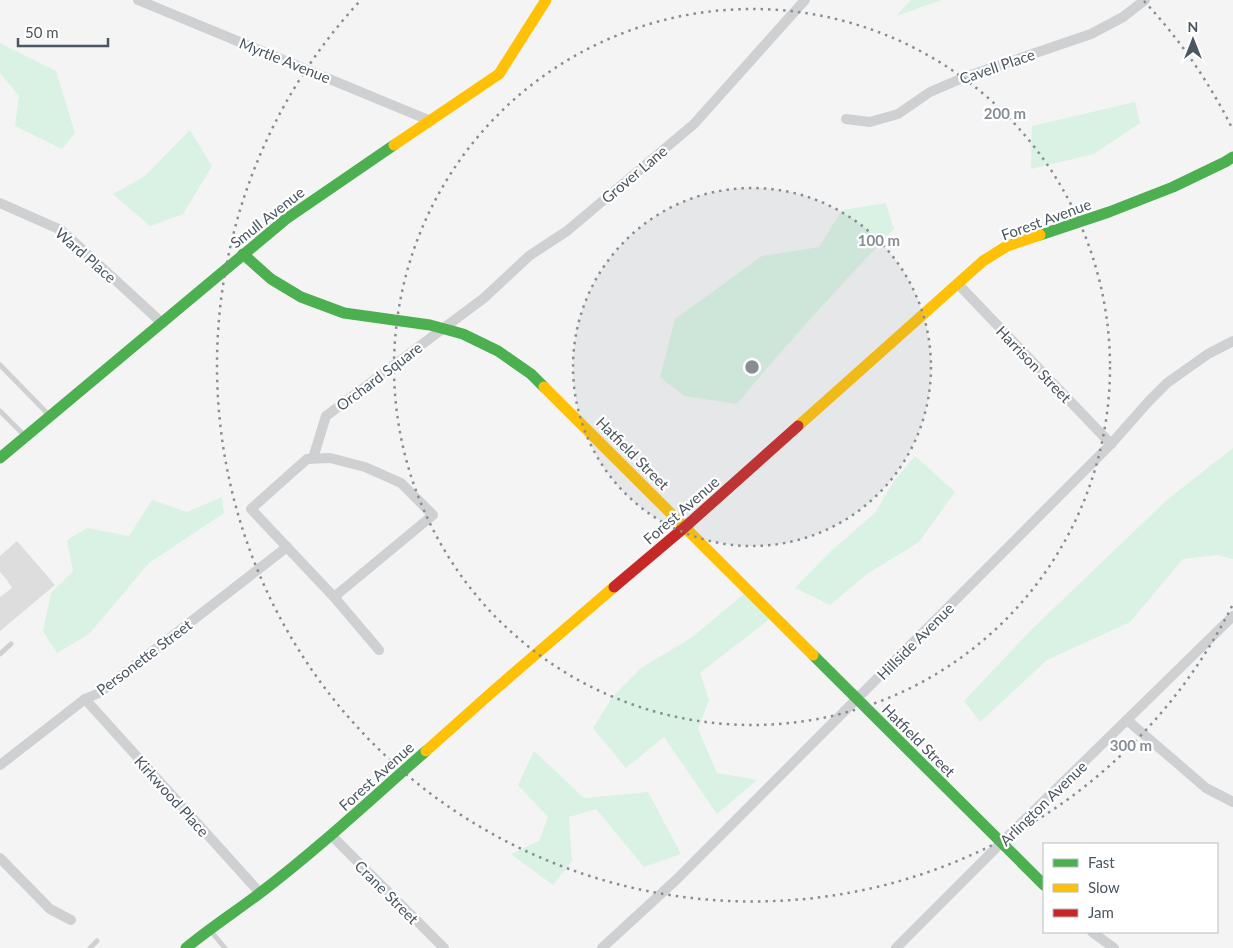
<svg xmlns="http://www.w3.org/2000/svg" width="1233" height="948" viewBox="0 0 1233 948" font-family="Lato,sans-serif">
  <rect width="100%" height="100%" fill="#f4f4f4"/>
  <g fill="#d9f2e3">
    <polygon points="911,0 942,0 896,16"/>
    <polygon points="0,43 56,71 75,133 62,149 15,126 19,96 0,73"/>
    <polygon points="1135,102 1140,123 1094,154 1031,169 1032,126"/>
    <polygon points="190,130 212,166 183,214 150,226 113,194 145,176"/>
    <path d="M886,203L894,229C840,286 787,343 737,404L684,396L660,377L675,319L762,256L819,247L842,210Z"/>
    <polygon points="1233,448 1233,559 1218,555 1183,559 1130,622 1047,660 980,722 964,701 1032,629 1168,499"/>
    <polygon points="915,456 955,492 919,542 867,574 830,605 795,588 830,552 875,513 894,481"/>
    <polygon points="222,497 224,513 149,563 89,634 57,653 43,631 51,593 73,571 67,540 87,528 129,536 152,500 187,512"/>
    <polygon points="745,593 771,618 700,673 709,700 698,729 717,773 757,780 717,814 664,737 626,768 593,728 613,696 641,668 691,638"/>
    <polygon points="534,751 584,798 648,792 681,854 644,867 596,809 569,817 572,861 553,885 511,854 539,841 548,817 518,785"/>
  </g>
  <polygon fill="#ddddde" points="17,541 55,585 0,631 0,597 12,588 7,580 0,572 0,556"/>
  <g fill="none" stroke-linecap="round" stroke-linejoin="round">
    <g stroke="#ced0d2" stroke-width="5">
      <polyline points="0,365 49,415"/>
      <polyline points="0,411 25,436"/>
      <polyline points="0,654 11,644"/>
      <polyline points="209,929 225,948"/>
      <polyline points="90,948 97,941"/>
    </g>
    <g stroke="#ced0d2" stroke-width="10">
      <polyline points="138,0 431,121"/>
      <polyline points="846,119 870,122 898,114 930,92 965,77 1091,34 1123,17 1145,0"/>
      <polyline points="0,203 61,230 162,323"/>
      <polyline points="958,284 1111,444"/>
      <polyline points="313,458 326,416 484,298 529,256 567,231 694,124 805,0"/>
      <polyline points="334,597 433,515 401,483 365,467 330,458 307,459 251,509 334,597 379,650"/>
      <polyline points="85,699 260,893"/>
      <polyline points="1127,720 1206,788 1233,802"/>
      <polyline points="0,765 85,699 99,693 287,547"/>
      <polyline points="331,835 444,948"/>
      <polyline points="0,858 50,909 71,920"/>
      <polyline points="1092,932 1114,948"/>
      <polyline points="602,948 676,880 1111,444 1149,401 1167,383 1208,354 1233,341"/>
      <polyline points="896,948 1001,843 1233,616"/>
    </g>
    <g stroke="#4caf50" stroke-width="11">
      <polyline points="1040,235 1109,212 1173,187 1225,162 1233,157"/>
      <polyline points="243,254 271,279 301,297 344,313 430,325 463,334 498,351 531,374 544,387"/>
      <polyline points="0,458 286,219 394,145"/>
      <polyline points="813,655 1044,885"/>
      <path d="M186,948C210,928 235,912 260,893C318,849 371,799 426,751"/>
    </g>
    <g stroke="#ffc107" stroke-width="11">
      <polyline points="394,145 499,74 546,0"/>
      <polyline points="544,387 813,655"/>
      <polyline points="798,426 983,261 1007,246 1040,235"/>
      <polyline points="426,751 491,693 614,587"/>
    </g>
    <polyline stroke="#c62828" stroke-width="11" points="614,587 685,527 798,426"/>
  </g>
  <circle cx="752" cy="367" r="179" fill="#868d94" fill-opacity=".12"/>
  <g fill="none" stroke="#868d94" stroke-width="2.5" stroke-dasharray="2.5 5">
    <circle cx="752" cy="367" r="179"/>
    <circle cx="752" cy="367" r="358"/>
    <path d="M1232 606A536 536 0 1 1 360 1M1144 1A536 536 0 0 1 1232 128"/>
  </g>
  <g text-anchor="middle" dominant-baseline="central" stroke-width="4.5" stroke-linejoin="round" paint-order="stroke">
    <g font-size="15" fill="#4a5661" stroke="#fff">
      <text transform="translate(285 60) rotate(22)">Myrtle Avenue</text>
      <text transform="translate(997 66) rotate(-19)">Cavell Place</text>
      <text transform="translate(634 174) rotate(-40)">Grover Lane</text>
      <text transform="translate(267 217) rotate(-38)">Smull Avenue</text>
      <text transform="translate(1046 219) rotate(-20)">Forest Avenue</text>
      <text transform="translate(86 255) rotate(41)">Ward Place</text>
      <text transform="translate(1034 364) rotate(46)">Harrison Street</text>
      <text transform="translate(379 376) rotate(-37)">Orchard Square</text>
      <text transform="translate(633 453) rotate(45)">Hatfield Street</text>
      <text transform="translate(681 510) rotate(-41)">Forest Avenue</text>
      <text transform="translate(915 641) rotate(-45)">Hillside Avenue</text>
      <text transform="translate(144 657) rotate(-37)">Personette Street</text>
      <text transform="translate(919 740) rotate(45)">Hatfield Street</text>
      <text transform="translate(376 776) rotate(-42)">Forest Avenue</text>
      <text transform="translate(172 796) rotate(48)">Kirkwood Place</text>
      <text transform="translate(1043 803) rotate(-44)">Arlington Avenue</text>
      <text transform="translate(387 892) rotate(45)">Crane Street</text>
    </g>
  </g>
  <circle cx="752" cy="367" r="8" fill="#868d94" stroke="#fff" stroke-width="2.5"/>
  <g font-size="15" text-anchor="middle" font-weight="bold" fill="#868d94" stroke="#fff" stroke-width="4.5" stroke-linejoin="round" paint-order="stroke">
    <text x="1005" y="119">200 m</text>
    <text x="879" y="246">100 m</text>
    <text x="1131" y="751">300 m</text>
  </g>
  <rect x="1043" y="843" width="175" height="90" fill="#ffffff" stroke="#b7bbc0"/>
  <rect x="1053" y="859" width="25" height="8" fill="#4caf50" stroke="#b7bbc0"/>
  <text x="1088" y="868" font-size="15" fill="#4a5661">Fast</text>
  <rect x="1053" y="884" width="25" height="8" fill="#ffc107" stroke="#b7bbc0"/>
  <text x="1088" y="893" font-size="15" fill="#4a5661">Slow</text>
  <rect x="1053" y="909" width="25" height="8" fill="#c62828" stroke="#b7bbc0"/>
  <text x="1088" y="918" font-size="15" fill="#4a5661">Jam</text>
  <g transform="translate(1193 40)" stroke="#ffffff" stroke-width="4" paint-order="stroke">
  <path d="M0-4L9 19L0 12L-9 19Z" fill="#4a5661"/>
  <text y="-8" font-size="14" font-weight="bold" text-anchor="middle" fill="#4a5661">N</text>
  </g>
  <path d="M18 38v8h90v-8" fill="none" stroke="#4a5661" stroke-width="2.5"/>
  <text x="25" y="38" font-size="15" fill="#4a5661" stroke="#ffffff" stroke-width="4" paint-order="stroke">50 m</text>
</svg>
